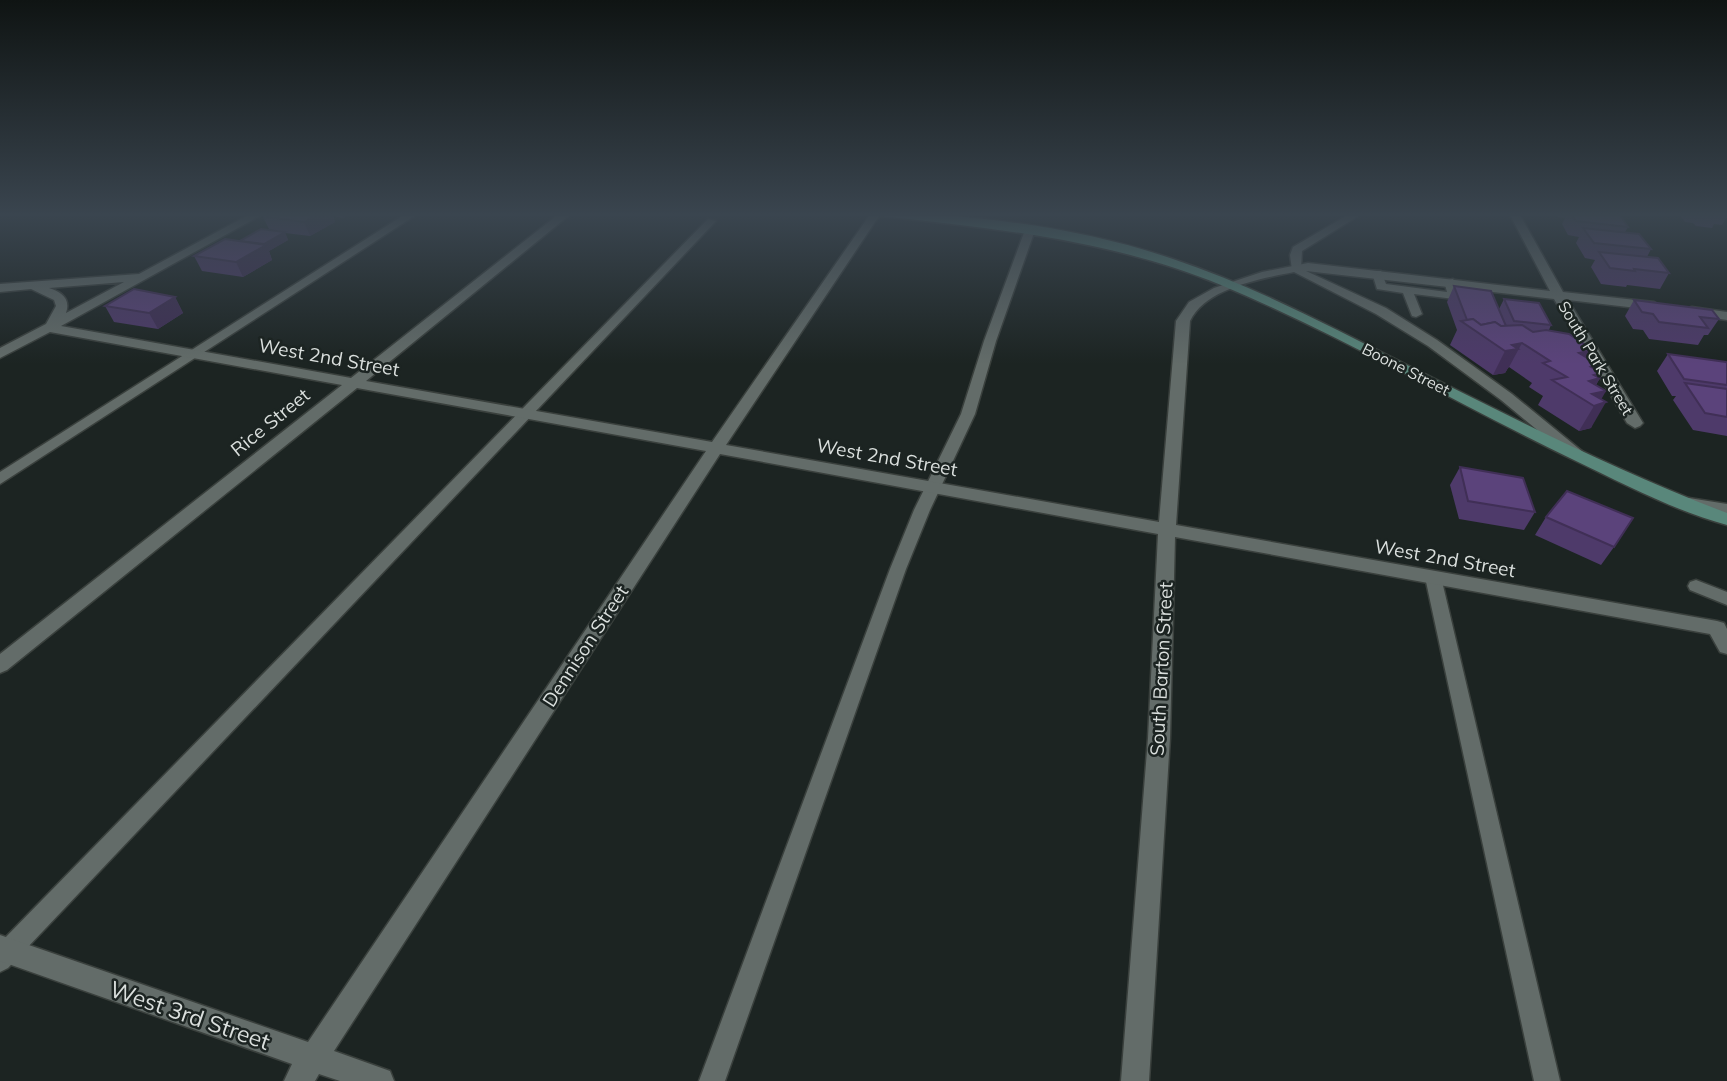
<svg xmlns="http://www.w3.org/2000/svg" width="1727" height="1081" viewBox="0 0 1727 1081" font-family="Mulish,sans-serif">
  <rect width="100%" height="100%" fill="#1c2422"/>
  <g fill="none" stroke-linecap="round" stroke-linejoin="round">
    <defs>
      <g id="lane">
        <polygon points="407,213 419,213 0,484 0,472"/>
        <polygon points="1351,213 1363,213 1302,251 1301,268 1292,270 1290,255 1293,247"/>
        <polygon points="708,219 716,221 8,968 0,972 0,943"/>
        <polygon points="1030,227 1035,230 996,341 975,414 930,510 906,569 725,1081 699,1081 890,569 914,510 961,414 984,341 1025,230"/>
        <polygon points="1373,271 1381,271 1386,284 1447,292 1444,281 1453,279 1460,296 1454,299 1414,294 1422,314 1416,317 1412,316 1403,293 1377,289 1372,273"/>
        <polygon points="1433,571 1441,577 1560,1081 1534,1081 1425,577"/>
        <polygon points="1696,580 1727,592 1727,605 1690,590 1688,586 1690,582"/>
      </g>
      <g id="street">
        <path d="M252,213H265L61,326L351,378L560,213H572L366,381L712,442L871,213H881L726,445L1159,522L1176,321L1189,302L1214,288L1262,272L1308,263L1550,291L1509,213H1519L1563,292L1654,302L1660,306L1654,310L1568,300L1643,423L1640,426L1635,428L1627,423L1554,299L1306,271L1386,308L1437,340L1512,394L1583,452L1585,455L1577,460L1571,458L1501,400L1428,346L1376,314L1294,272C1260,279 1206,288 1190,321L1176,525L1717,621L1724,623L1727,629V654L1720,652L1710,634L1175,537L1170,738L1149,1081H1121L1148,738L1158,534L720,454L334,1051L390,1071L394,1081H340L319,1074L315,1081H284L292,1064L0,961V935L308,1042L706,451L357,388L7,670L0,673V654L342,385L50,332L0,358V348L46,324L56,306L54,300L31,289L0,292V284L139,274ZM124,282L66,313C71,298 61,292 49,288Z"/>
        <polygon points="1692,307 1727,312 1727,320 1687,314 1687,308"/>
        <polygon points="1689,498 1727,504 1727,514 1683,507 1681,503 1683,499"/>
      </g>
      <path id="secondary" d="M876,213C972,213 1082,228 1173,259C1254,286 1329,326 1405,364C1511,417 1616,471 1727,513V525C1675,511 1624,484 1576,461C1457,404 1343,336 1221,285C1112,240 998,229 881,216Z"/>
    </defs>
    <use href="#lane" stroke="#3a403d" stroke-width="3"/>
    <use href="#street" stroke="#3a403d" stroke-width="3"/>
    <use href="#secondary" stroke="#3a403d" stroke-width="3"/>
    <use href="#lane" fill="#636c69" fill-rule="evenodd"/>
    <use href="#street" fill="#636c69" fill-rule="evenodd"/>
    <use href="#secondary" fill="#59877b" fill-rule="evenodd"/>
  </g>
  <g fill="#4e3a6a">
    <polygon points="265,213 362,213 358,216 349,214 343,218 333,216 335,222 310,236 285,233 288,240 269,251 272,260 243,277 202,271 194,256 274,231 273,230 269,229 262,215"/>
    <polygon points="1556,213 1611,213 1628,227 1625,232 1651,249 1647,257 1669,273 1660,289 1627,285 1626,287 1601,284 1591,267 1595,260 1585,258 1576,243 1579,237 1568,235 1562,224 1565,218 1558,217"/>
    <polygon points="1677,213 1727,213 1727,218 1726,218 1722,225 1714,224 1712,228 1696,226 1693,223 1685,222 1678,213"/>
    <polygon points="1454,286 1499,309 1504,299 1551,325 1549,330 1588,359 1599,365 1596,370 1601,373 1599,377 1600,378 1596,385 1601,399 1591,428 1579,431 1538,405 1543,396 1529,387 1532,383 1509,367 1508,368 1505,373 1493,375 1450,345 1457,330 1447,302"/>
    <polygon points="175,297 183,313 158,329 114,322 105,306"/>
    <polygon points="1634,300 1719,319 1708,335 1704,335 1698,345 1649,339 1643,330 1633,329 1625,316"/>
    <polygon points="1668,354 1727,363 1727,436 1693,430 1673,400 1676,396 1672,396 1657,371"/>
    <polygon points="1460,467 1535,512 1524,530 1459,519 1450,485"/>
    <polygon points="1546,517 1614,547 1601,565 1535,535"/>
  </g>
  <g fill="#402f56">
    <polygon points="319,213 332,213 335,222 310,236 304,222"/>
    <polygon points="342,213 348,213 349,214 343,218"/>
    <polygon points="285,232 288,240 269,251 272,260 243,277 236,262"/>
    <polygon points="175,297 183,313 158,329 149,313"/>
    <polygon points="1522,343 1509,367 1508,368 1505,373 1493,375 1505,351 1512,345"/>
    <polygon points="1593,350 1579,375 1579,353"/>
    <polygon points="1599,365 1590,381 1594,375 1601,373 1598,379 1600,378 1586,401 1591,367"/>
    <polygon points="1606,391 1598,405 1606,402 1591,428 1579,431 1594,406 1592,394"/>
  </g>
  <g fill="#5b437b" stroke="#402f56" stroke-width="2">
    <polygon points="265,213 319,213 304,222 267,217 269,216 262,215"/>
    <polygon points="1571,213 1604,213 1620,215 1628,227 1576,221"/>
    <polygon points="1583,228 1639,234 1651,249 1594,243"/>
    <polygon points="261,229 285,232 264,244 240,241"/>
    <polygon points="225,239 266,245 236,262 194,256"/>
    <polygon points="1599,252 1658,258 1669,273 1634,269 1635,271 1610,268"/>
    <polygon points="1454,286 1491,291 1506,326 1501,326 1495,322 1481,325 1473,319 1467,320"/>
    <polygon points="134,289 175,297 149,313 105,306"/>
    <polygon points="1504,299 1539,303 1551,325 1514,321"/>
    <polygon points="1634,300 1712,310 1719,319 1700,317 1708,328 1659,322 1653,314 1642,312"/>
    <polygon points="1473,319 1481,325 1495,322 1501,326 1522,325 1533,332 1546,330 1569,334 1593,350 1579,353 1599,365 1591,367 1601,373 1594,375 1600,378 1589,381 1606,391 1592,394 1606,402 1594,406 1552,380 1567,377 1543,363 1550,361 1522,343 1512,345 1518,349 1505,351 1461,321"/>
    <polygon points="1668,354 1726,362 1727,363 1727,385 1684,379"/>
    <polygon points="1685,383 1727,389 1727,417 1705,413"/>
    <polygon points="1460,467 1523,478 1535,512 1468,501"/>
    <polygon points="1567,491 1633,518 1614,547 1546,517"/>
  </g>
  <linearGradient id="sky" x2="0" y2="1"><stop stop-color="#0f1413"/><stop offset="0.59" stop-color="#3a454f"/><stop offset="1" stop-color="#3a454f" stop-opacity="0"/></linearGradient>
  <rect width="1727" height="364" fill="url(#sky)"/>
  <g text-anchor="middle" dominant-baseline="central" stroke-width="5" stroke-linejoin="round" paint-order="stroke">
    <g font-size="16" fill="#dadfdd" stroke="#1c2422">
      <text transform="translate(1596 358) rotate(59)">South Park Street</text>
      <text transform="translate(1406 369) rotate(27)">Boone Street</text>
    </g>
    <g font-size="19" fill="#dadfdd" stroke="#1c2422">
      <text transform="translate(329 357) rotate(10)">West 2nd Street</text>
      <text transform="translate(270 422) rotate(-39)">Rice Street</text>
      <text transform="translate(887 457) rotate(10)">West 2nd Street</text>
      <text transform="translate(1445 558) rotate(10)">West 2nd Street</text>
      <text transform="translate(585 646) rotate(-57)">Dennison Street</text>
      <text transform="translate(1161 669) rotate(-87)">South Barton Street</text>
    </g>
    <g font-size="23" fill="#dadfdd" stroke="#1c2422">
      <text transform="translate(190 1015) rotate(19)">West 3rd Street</text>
    </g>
  </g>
</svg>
